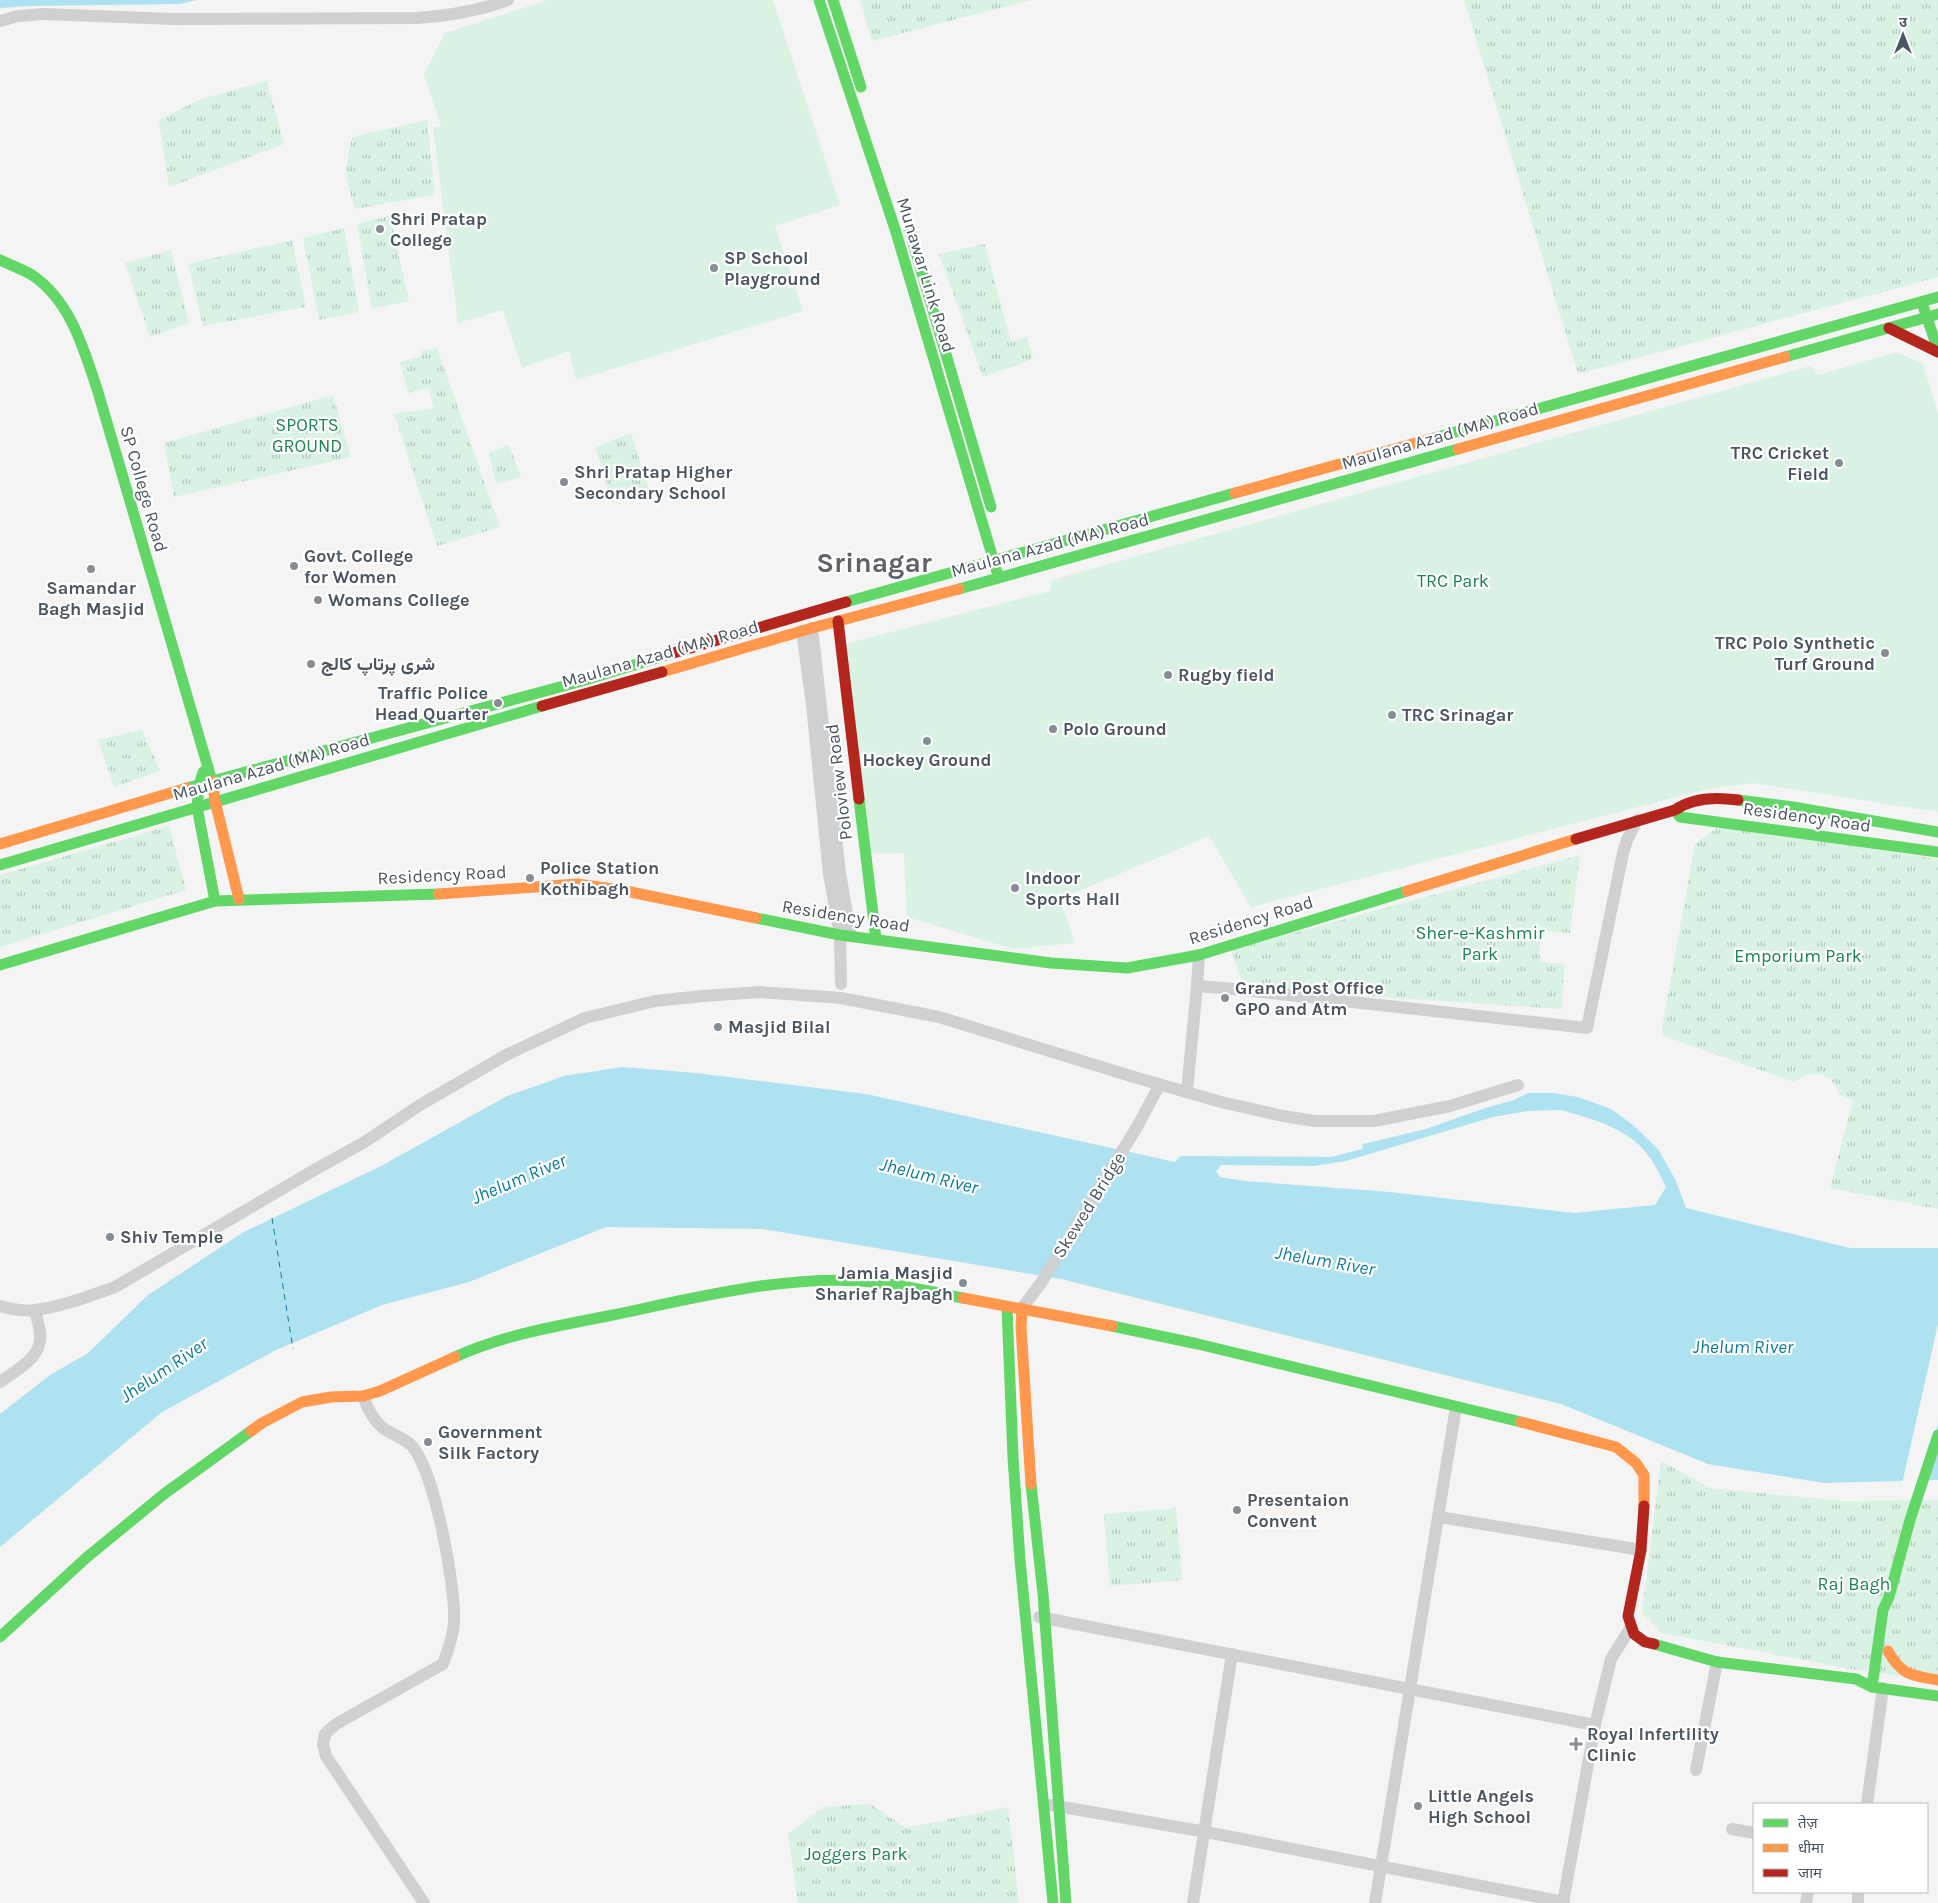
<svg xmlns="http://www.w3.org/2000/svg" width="1938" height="1903" viewBox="0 0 1938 1903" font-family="Karla,Vazirmatn,'Noto Sans Devanagari',sans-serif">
  <defs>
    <pattern id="grass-tufts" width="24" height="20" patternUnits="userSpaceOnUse" patternTransform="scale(1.25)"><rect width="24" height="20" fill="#d9f2e3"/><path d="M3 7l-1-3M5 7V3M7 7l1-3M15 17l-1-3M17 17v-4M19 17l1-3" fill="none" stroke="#b2c7bb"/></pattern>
  </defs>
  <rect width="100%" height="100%" fill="#f4f4f4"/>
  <g fill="url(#grass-tufts)">
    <polygon points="860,0 1031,0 872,41"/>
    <polygon points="1464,0 1938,0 1938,277 1578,374"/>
    <polygon points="267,81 284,144 169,187 159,120 201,99"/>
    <polygon points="427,120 435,195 355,209 345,174 352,137"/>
    <polygon points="390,216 409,301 372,309 357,224"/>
    <polygon points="344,228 359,312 319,320 303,238"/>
    <polygon points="292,240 306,307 203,326 188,264"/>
    <polygon points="985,244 1011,342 1027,337 1033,359 983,377 939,254"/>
    <polygon points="171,250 189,323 150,337 125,263"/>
    <polygon points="437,348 500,527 437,546 394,414 434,408 428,388 408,393 400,362 422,356 421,351"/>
    <polygon points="333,395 351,457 174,497 164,443"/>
    <polygon points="631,433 650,493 613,503 595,447"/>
    <polygon points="509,445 521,477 496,484 489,453"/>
    <polygon points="142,730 160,771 114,787 98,740"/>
    <path d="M1721,825L1938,859V1209L1830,1188L1853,1100L1840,1095C1832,1072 1814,1068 1794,1082L1661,1035L1695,844Z"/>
    <polygon points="169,826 186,890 0,947 0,875"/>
    <polygon points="1580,855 1570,933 1539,930 1540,962 1564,964 1562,1009 1244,988 1231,950"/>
    <polygon points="1661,1461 1710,1488 1843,1501 1938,1500 1938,1681 1916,1679 1845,1668 1662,1633 1642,1613"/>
    <polygon points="1176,1508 1182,1580 1110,1586 1104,1514"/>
    <polygon points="870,1804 906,1828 1008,1807 1019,1903 798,1903 788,1834 823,1807"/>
  </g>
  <g fill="#d9f2e3">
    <polygon points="548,0 773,0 840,205 775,226 803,311 576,380 569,351 522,368 503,310 458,323 433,127 441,126 424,74 445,33"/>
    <polygon points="1897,352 1923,364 1938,414 1938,812 1753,783 1704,790 1251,907 1209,836 1060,899 1075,943 1013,949 907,917 904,853 864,854 837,646 1050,591 1052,580 1810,366 1818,375"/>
  </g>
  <g fill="#aee2f0" fill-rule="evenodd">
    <polygon points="0,0 197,0 180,4 30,6 0,8"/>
    <path d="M622,1067L696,1073L866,1094L1175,1162L1181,1156L1331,1157L1362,1149L1363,1144L1426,1129L1485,1108L1514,1100L1528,1093H1553L1578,1097L1611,1109L1633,1125L1658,1149L1676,1181L1686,1208L1850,1248H1938V1480L1824,1483L1708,1464L1561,1404L1061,1279L763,1229L606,1227L469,1282L382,1305L274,1351L162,1412L0,1547V1414L50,1375L88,1353L148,1295L242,1233L381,1166L507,1096L564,1076ZM1561,1110C1595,1120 1630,1128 1651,1159C1657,1168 1661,1178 1666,1187L1655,1205L1574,1213L1390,1192L1244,1181L1220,1177L1216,1171L1221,1165L1314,1166L1346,1161L1493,1117L1528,1111Z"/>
  </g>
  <polygon fill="#f4f4f4" points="1938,1324 1938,1423 1925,1483 1902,1484"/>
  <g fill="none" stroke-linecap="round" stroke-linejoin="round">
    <polyline stroke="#0c7c9b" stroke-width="1" stroke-dasharray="6 5" stroke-linecap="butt" points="272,1218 293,1349"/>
    <g stroke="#ced0d2" stroke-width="12">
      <path d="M0,21L18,16L44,14L173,19L416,18C447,16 478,11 508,0"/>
      <polyline points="812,628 840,873 851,936"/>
      <polyline points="802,631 812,705 829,874 840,935 841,984"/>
      <polyline points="1199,955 1197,986 1235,989 1587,1028 1623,853 1627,840 1637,820"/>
      <polyline points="1187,1091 1197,986"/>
      <path d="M0,1306C11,1309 24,1312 35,1310C62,1307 89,1296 115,1287L316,1169L363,1143L420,1105L508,1054L585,1018L655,1001L703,996L760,992L841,998L939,1017L1134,1077L1221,1102L1283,1116L1315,1121H1374L1450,1106L1518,1085"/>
      <polyline points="1022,1308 1041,1283 1137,1127 1160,1084"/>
      <path d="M0,1382C12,1373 35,1361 39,1345C43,1334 37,1321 35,1310"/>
      <path d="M363,1396C367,1408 373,1420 383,1428C393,1435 404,1438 412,1446C435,1472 456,1588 454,1623C453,1637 448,1650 443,1664L336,1724L325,1734L323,1744L326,1756L424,1903"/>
      <polyline points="1439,1517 1641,1550"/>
      <polyline points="1039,1617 1595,1725"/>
      <polyline points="1696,1770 1717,1662"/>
      <polyline points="1867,1804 1883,1688"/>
      <polyline points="1051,1805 1206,1832 1564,1902"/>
      <polyline points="1732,1829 1754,1833"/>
      <polyline points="1193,1903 1232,1654"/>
      <polyline points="1375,1903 1456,1407"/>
      <polyline points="1563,1903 1595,1725 1611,1659 1631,1627"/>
      <polyline points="1806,1903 1808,1892"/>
      <polyline points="1858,1903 1858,1892"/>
    </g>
    <g stroke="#63d668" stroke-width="11">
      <polyline points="819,0 895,229 997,572"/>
      <polyline points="833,0 861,87"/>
      <polyline points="909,229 991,507"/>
      <path d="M0,260C10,265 22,269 32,275C71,301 84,350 98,392L212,781"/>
      <polyline points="1922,303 1938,350"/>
      <polyline points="1785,357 1938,314"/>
      <polyline points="1434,438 1938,297"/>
      <polyline points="959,589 1458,449"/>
      <polyline points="846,602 1235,493"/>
      <polyline points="203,772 199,785 197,807 215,901"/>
      <polyline points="187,788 582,681 670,654"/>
      <polyline points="859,799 876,939"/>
      <polyline points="1738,800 1793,807 1938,832"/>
      <polyline points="1675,810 1680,817 1938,852"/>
      <polyline points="0,865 542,706"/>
      <polyline points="756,918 840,935 1051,963 1127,968 1199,955 1407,891"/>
      <polyline points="0,965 215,901 439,894"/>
      <polyline points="1007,1307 1013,1457 1020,1560 1053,1903"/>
      <polyline points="1112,1326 1198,1344 1521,1422"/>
      <path d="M455,1357C503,1335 557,1326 608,1316C690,1299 789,1273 873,1282C903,1285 933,1292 963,1298"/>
      <polyline points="1031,1484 1043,1594 1066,1903"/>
      <polyline points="0,1637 86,1558 164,1494 251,1431"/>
      <polyline points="1654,1644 1717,1662 1856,1679 1872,1687 1938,1696"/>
      <polyline points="1872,1687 1883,1610 1889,1597 1910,1520 1938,1435"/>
    </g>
    <g stroke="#ff974d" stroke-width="11">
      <polyline points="1458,449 1785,357"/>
      <polyline points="1235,493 1434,438"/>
      <polyline points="662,672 812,628 959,589"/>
      <polyline points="212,781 215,801 239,899"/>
      <polyline points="0,844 187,788"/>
      <polyline points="1407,891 1576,839"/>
      <polyline points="439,894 577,884 621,890 756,918"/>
      <polyline points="963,1298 1112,1326"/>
      <polyline points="1022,1308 1021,1327 1031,1484"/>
      <polyline points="1521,1422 1616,1447 1636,1463 1644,1475 1644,1506"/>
      <polyline points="251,1431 262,1423 302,1402 331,1397 363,1396 380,1391 455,1357"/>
      <path d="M1888,1651C1901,1675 1912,1676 1938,1680"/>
    </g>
    <g stroke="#b3261e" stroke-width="11">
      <polyline points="1889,328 1938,352"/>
      <polyline points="838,621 859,799"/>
      <polyline points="670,654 846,602"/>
      <polyline points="542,706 662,672"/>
      <path d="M1576,839L1675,810C1693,797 1717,797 1738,800"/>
      <polyline points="1644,1506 1641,1550 1628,1616 1634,1634 1645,1642 1654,1644"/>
    </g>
  </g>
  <g fill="#868d94" stroke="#fff" stroke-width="2">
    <circle cx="380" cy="229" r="5"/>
    <circle cx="714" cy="268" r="5"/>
    <circle cx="1839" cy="463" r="5"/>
    <circle cx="564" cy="482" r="5"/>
    <circle cx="294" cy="566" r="5"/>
    <circle cx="91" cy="569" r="5"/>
    <circle cx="318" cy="600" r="5"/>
    <circle cx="1885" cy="653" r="5"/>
    <circle cx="311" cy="664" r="5"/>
    <circle cx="1168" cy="675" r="5"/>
    <circle cx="498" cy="703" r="5"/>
    <circle cx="1392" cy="715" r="5"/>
    <circle cx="1053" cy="729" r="5"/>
    <circle cx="927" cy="741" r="5"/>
    <circle cx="530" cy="878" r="5"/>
    <circle cx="1015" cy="888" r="5"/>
    <circle cx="1225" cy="998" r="5"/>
    <circle cx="718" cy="1027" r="5"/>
    <circle cx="110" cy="1237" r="5"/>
    <circle cx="963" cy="1283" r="5"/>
    <circle cx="428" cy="1442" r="5"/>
    <circle cx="1237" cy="1510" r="5"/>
    <path d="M1573.5 1736.5h5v5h5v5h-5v5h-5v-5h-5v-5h5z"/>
    <circle cx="1418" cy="1806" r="5"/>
  </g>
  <g text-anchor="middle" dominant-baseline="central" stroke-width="4.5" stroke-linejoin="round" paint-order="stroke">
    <g font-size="18" font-weight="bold" fill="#4a5661" stroke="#fff" text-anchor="start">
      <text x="390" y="219">Shri Pratap<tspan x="390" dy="21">College</tspan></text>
      <text x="724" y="258">SP School<tspan x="724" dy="21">Playground</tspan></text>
      <text x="1829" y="453" text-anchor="end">TRC Cricket<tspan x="1829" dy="21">Field</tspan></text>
      <text x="574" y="472">Shri Pratap Higher<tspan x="574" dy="21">Secondary School</tspan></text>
      <text x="304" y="556">Govt. College<tspan x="304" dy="21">for Women</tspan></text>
      <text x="91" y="588" text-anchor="middle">Samandar<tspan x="91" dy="21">Bagh Masjid</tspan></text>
      <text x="328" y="600">Womans College</text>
      <text x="1875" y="643" text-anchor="end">TRC Polo Synthetic<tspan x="1875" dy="21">Turf Ground</tspan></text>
      <text x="321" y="664">شری پرتاپ کالج</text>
      <text x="1178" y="675">Rugby field</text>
      <text x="488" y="693" text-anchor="end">Traffic Police<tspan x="488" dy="21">Head Quarter</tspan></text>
      <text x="1402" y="715">TRC Srinagar</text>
      <text x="1063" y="729">Polo Ground</text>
      <text x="927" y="760" text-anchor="middle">Hockey Ground</text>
      <text x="540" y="868">Police Station<tspan x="540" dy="21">Kothibagh</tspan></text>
      <text x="1025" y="878">Indoor<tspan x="1025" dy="21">Sports Hall</tspan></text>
      <text x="1235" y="988">Grand Post Office<tspan x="1235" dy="21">GPO and Atm</tspan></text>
      <text x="728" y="1027">Masjid Bilal</text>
      <text x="120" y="1237">Shiv Temple</text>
      <text x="953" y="1273" text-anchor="end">Jamia Masjid<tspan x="953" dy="21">Sharief Rajbagh</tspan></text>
      <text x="438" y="1432">Government<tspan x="438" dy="21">Silk Factory</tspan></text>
      <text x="1247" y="1500">Presentaion<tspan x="1247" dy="21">Convent</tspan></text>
      <text x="1587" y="1734">Royal Infertility<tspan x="1587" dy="21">Clinic</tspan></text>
      <text x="1428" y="1796">Little Angels<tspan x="1428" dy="21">High School</tspan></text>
    </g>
    <g font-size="18" fill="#4a5661" stroke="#fff">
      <text transform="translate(926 275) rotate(73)">Munawar Link Road</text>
      <text transform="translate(1440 436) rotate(-16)">Maulana Azad (MA) Road</text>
      <text transform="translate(144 489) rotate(74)">SP College Road</text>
      <text transform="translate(1050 545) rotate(-15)">Maulana Azad (MA) Road</text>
      <text transform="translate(660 654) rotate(-16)">Maulana Azad (MA) Road</text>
      <text transform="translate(271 767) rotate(-16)">Maulana Azad (MA) Road</text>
      <text transform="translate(839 782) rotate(-97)">Poloview Road</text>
      <text transform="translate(1807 817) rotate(8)">Residency Road</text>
      <text transform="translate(442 875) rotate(-3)">Residency Road</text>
      <text transform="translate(846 916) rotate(9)">Residency Road</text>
      <text transform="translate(1251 920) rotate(-17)">Residency Road</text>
      <text transform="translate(1089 1205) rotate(-58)">Skewed Bridge</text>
    </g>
    <g font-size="18" fill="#17864f" stroke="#fff">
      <text x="307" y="425">SPORTS<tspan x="307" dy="21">GROUND</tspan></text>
      <text x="1453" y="581">TRC Park</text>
      <text x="1480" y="933">Sher-e-Kashmir<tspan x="1480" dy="21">Park</tspan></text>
      <text x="1798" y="956">Emporium Park</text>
      <text x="1854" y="1584">Raj Bagh</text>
      <text x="856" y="1854">Joggers Park</text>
    </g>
    <g font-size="19" font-style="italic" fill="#0c7c9b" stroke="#fff">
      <text transform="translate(929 1176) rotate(14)">Jhelum River</text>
      <text transform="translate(519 1179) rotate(-23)">Jhelum River</text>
      <text transform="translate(1325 1261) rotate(10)">Jhelum River</text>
      <text x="1743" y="1347">Jhelum River</text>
      <text transform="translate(164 1370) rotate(-34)">Jhelum River</text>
    </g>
    <g font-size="28" font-weight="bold" fill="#5f6368" stroke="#fff">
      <text x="874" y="562">Srinagar</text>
    </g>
  </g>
  <rect x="1753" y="1803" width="175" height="90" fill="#ffffff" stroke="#b7bbc0"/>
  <rect x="1763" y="1819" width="25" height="8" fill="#63d668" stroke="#b7bbc0"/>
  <text x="1798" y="1828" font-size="15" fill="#4a5661">तेज़</text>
  <rect x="1763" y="1844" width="25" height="8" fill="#ff974d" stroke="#b7bbc0"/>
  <text x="1798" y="1853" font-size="15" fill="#4a5661">धीमा</text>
  <rect x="1763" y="1869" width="25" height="8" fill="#b3261e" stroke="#b7bbc0"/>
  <text x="1798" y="1878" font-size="15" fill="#4a5661">जाम</text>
  <g transform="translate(1903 35)" stroke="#ffffff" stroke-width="4" paint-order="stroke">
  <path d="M0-4L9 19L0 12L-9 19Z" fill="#4a5661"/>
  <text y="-8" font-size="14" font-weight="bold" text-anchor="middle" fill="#4a5661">उ</text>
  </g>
</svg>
